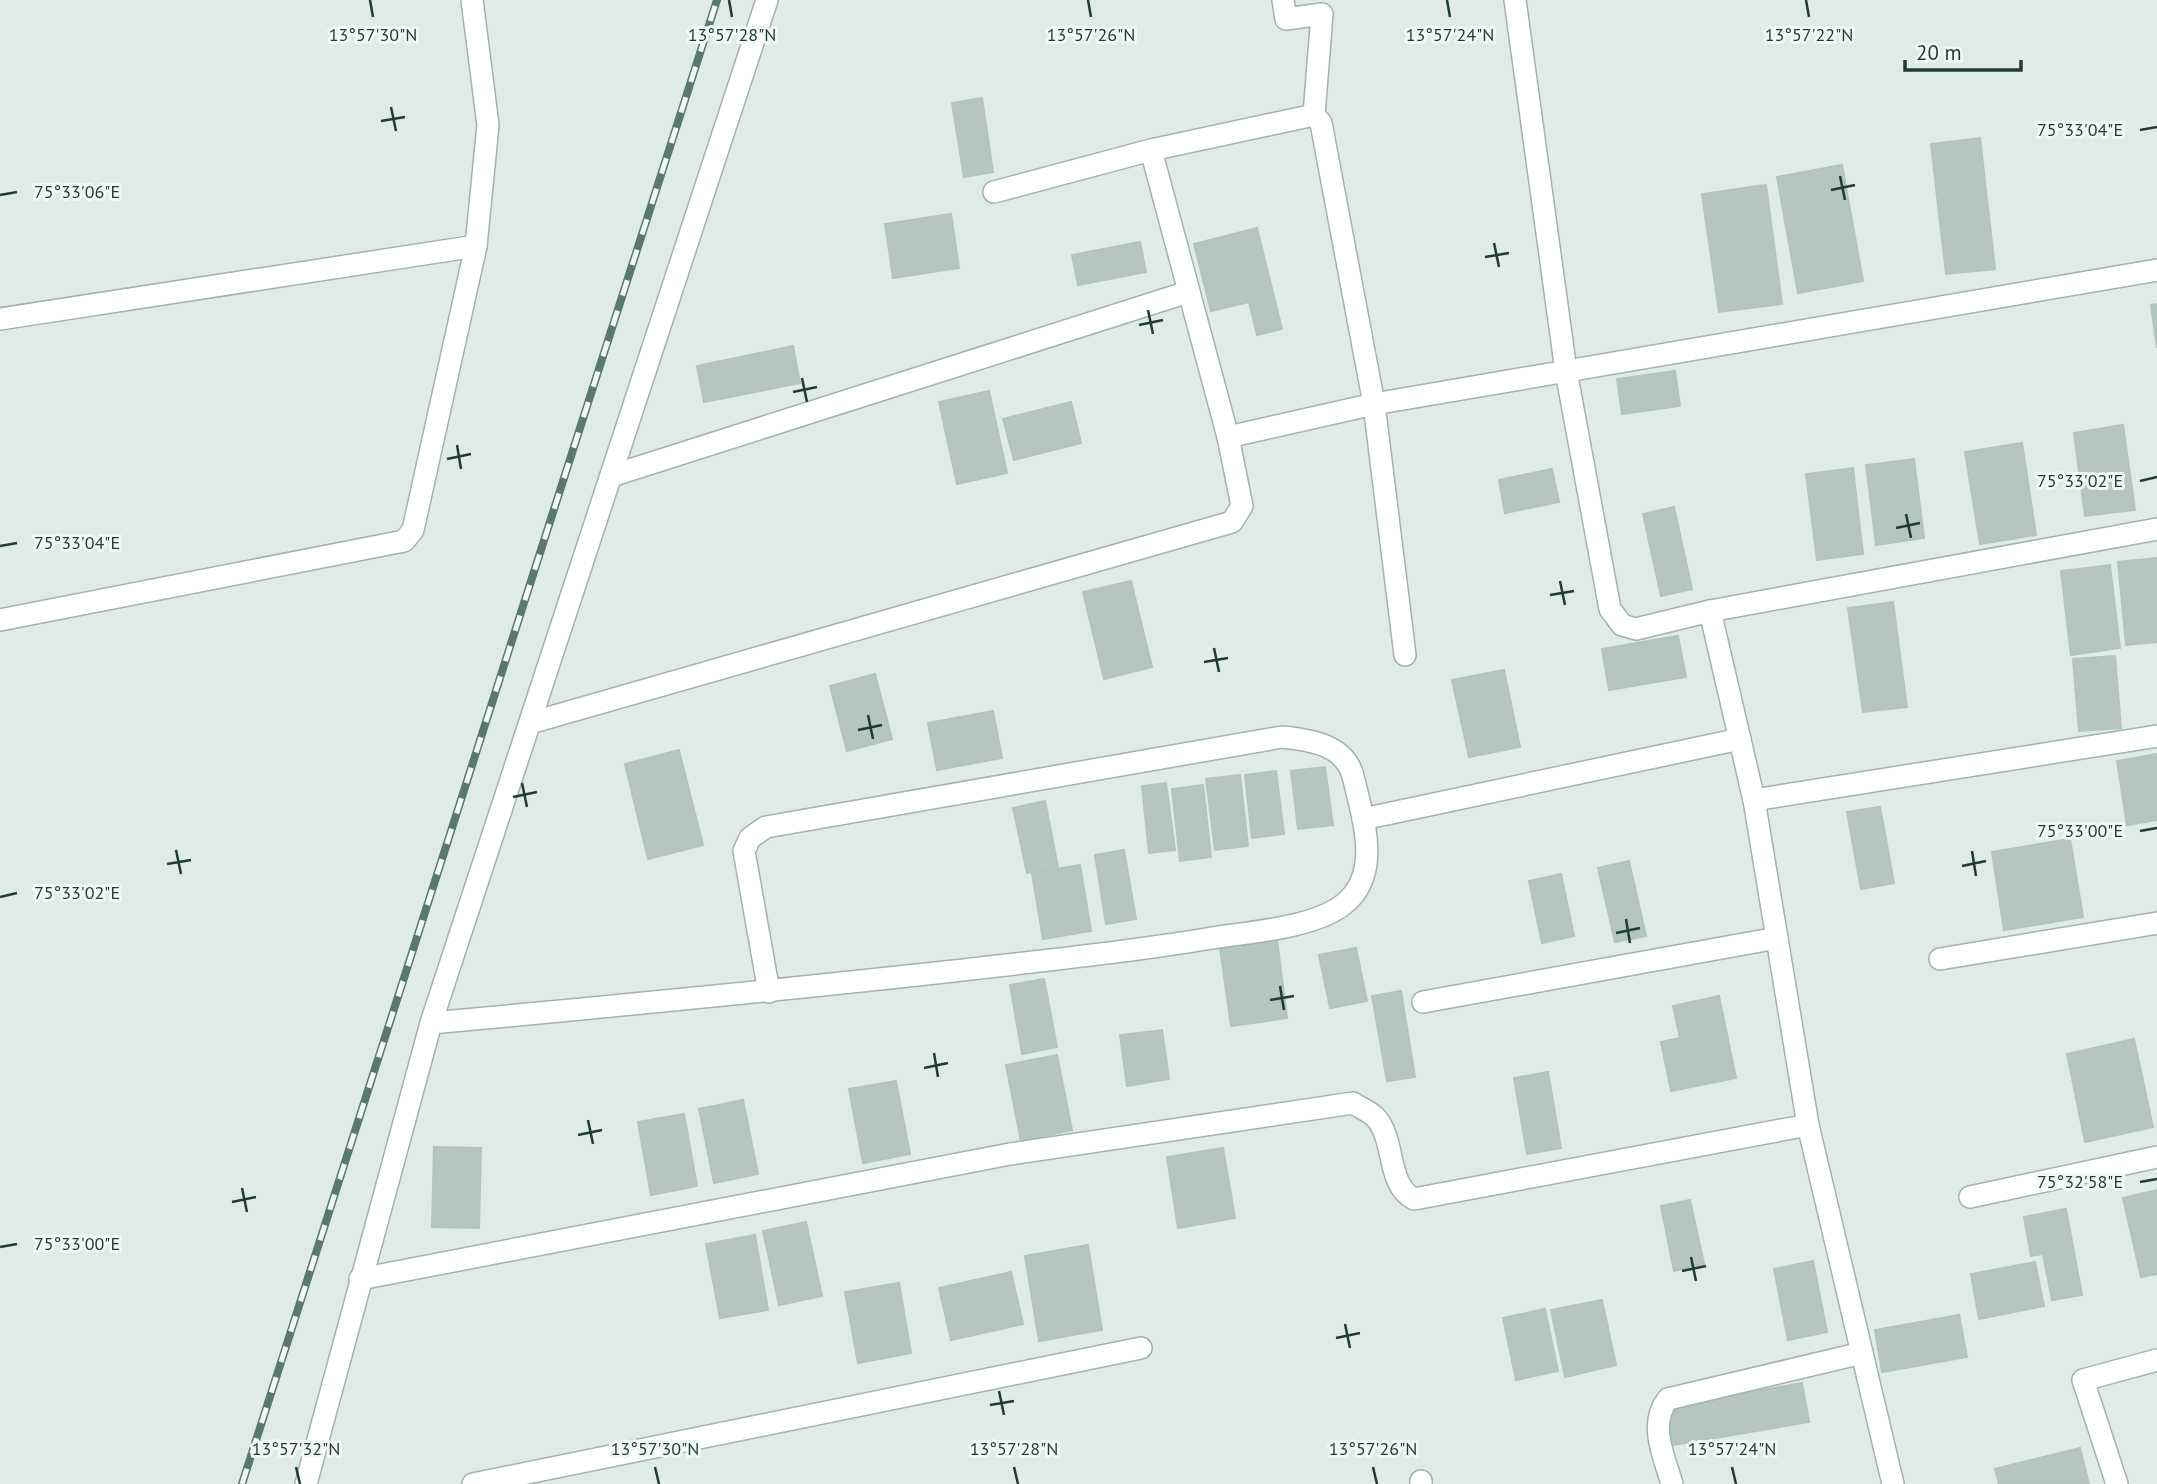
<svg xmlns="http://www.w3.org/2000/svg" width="2157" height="1484" viewBox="0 0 2157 1484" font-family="'PT Sans',sans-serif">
  <rect width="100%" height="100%" fill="#dfebe6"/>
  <g fill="#b4c6bf" stroke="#b1c5bd" stroke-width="2">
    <polygon points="982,98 993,172 964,177 952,103"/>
    <polygon points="1980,138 1995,269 1946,274 1931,144"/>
    <polygon points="1842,165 1863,281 1798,293 1777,177"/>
    <polygon points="1766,185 1782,304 1719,312 1702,194"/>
    <polygon points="951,214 959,268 893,278 885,224"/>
    <polygon points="1257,228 1282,329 1257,335 1249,302 1211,311 1194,244"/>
    <polygon points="1140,242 1146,272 1078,285 1072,255"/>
    <polygon points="2157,304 2157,348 2151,305"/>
    <polygon points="793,346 800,383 704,402 697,366"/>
    <polygon points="1675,371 1680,406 1622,414 1617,379"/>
    <polygon points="989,391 1007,473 957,484 939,402"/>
    <polygon points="1071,402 1081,443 1014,460 1003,419"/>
    <polygon points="2123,425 2135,510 2085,516 2074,433"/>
    <polygon points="2022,443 2036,535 1980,544 1965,452"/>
    <polygon points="1914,459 1924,538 1876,545 1866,465"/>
    <polygon points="1853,468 1863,554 1817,560 1806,474"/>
    <polygon points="1552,469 1559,502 1505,513 1499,480"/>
    <polygon points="1674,507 1692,589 1661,596 1643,514"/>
    <polygon points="2157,558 2157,642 2126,645 2118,562"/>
    <polygon points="2110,565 2120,648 2071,655 2061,571"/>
    <polygon points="1131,581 1152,667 1104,679 1083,592"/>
    <polygon points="1893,602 1907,707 1863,712 1848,608"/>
    <polygon points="1678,636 1686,677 1609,690 1602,649"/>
    <polygon points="2115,656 2121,728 2079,731 2073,659"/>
    <polygon points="1504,670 1520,747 1469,757 1452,680"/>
    <polygon points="875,674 892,739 847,751 830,686"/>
    <polygon points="993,711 1002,758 937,770 928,723"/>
    <polygon points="679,750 703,845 648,859 625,764"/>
    <polygon points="2157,754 2157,820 2127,825 2117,761"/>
    <polygon points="1325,767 1333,825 1298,829 1291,771"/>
    <polygon points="1276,771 1284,834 1252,838 1245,775"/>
    <polygon points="1240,775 1248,846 1215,850 1206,779"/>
    <polygon points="1166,783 1175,850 1149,853 1142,786"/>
    <polygon points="1203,785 1211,857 1180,861 1172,789"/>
    <polygon points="1045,801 1058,867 1027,873 1013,808"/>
    <polygon points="1880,807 1894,883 1861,889 1847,812"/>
    <polygon points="2070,839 2083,917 2004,930 1992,852"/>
    <polygon points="1124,850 1136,919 1106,924 1095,855"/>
    <polygon points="1629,861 1646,936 1615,942 1598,868"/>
    <polygon points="1080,865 1091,931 1043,939 1032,873"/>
    <polygon points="1561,874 1574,936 1542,943 1529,881"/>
    <polygon points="1277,940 1287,1018 1231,1026 1220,948"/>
    <polygon points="1356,948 1367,1001 1330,1008 1319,955"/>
    <polygon points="1044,979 1057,1047 1022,1054 1010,985"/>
    <polygon points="1401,991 1415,1077 1387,1081 1372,996"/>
    <polygon points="1719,996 1736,1078 1671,1091 1661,1042 1680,1038 1673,1006"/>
    <polygon points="1162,1030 1169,1079 1127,1086 1120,1035"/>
    <polygon points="2134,1039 2153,1127 2085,1142 2067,1054"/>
    <polygon points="1057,1055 1072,1130 1021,1141 1006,1065"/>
    <polygon points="1548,1072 1561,1148 1527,1154 1514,1078"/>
    <polygon points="896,1081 910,1154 863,1163 849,1089"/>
    <polygon points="743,1100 758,1174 714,1183 699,1109"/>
    <polygon points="684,1114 697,1186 651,1195 638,1122"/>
    <polygon points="434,1147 481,1148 479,1228 432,1227"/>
    <polygon points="1223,1148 1235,1218 1178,1228 1167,1157"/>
    <polygon points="2157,1190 2157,1274 2141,1277 2123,1198"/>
    <polygon points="1690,1200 1704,1264 1674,1271 1661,1206"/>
    <polygon points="2066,1209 2082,1295 2052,1300 2043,1254 2031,1256 2024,1217"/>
    <polygon points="806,1222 822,1296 779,1305 763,1231"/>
    <polygon points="755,1235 768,1310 720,1318 706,1244"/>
    <polygon points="1088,1245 1102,1330 1039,1341 1025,1256"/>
    <polygon points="1813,1261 1827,1332 1788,1340 1774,1269"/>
    <polygon points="2035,1262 2044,1306 1979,1319 1971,1274"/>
    <polygon points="1011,1272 1023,1324 951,1340 939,1288"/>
    <polygon points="899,1283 911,1353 858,1363 845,1292"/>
    <polygon points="1602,1300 1616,1365 1565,1377 1551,1310"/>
    <polygon points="1545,1309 1558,1371 1516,1380 1503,1318"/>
    <polygon points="1959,1315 1967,1357 1882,1372 1875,1330"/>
    <polygon points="1802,1383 1809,1422 1673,1445 1666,1407"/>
    <polygon points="2080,1448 2089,1484 1999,1484 1995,1469"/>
  </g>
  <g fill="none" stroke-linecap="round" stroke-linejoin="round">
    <defs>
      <g id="minor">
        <polyline points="1283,0 1286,19 1322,14 1314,115"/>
        <polyline points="1515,0 1566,371 1610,609 1622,625 1636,629 1710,611"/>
        <polyline points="994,192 1151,150 1314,115 1321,123 1374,404 1405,655"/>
        <polyline points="0,319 476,246"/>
        <polyline points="1228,437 1374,404 2157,270"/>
        <polyline points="611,476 1188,292"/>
        <polyline points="0,620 404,541 413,530 476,246 488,125 472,0"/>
        <polyline points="530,723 1232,522 1242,506 1228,437 1151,150"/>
        <polyline points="1754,800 2157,736"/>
        <polyline points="1363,819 1740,739"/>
        <polyline points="1940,959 2157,923"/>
        <polyline points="1423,1002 1777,938"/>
        <path d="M431,1023C606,1007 780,990 954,971C1038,961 1123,953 1206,939C1246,932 1313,929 1344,904C1382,874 1363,819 1354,780C1347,745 1312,740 1282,737L766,827L750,838L744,851L769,992"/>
        <polyline points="1970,1197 2157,1157"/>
        <path d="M360,1279L1010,1154L1353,1103C1360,1108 1371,1112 1376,1118C1396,1141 1386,1184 1414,1199L1808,1125"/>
        <polyline points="1421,1481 1421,1484"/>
        <polyline points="306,1484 431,1023 767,0"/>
        <polyline points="473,1484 1141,1348"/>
        <path d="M1672,1484C1664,1456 1648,1424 1668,1399L1862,1353"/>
        <polyline points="1893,1484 1808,1125 1754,800 1710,611 2157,529"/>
        <polyline points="2117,1484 2083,1380 2157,1360"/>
      </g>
    </defs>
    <use href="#minor" stroke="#a2b3ad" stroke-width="24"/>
    <use href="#minor" stroke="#fff" stroke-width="21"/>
    <defs>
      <polyline id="rail" points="242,1484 717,0"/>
    </defs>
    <use href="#rail" stroke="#59786f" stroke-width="8"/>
    <use href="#rail" stroke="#f0f8f4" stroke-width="5" stroke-dasharray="16" stroke-linecap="butt"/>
  </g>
  <path fill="none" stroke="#1f3c34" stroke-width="2.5" d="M370,0L373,17M729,0L732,17M1088,0L1091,17M1447,0L1450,17M1806,0L1809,17M391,107L396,131M381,121L405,117M2140,130L2157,127M1840,176L1845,200M1831,190L1855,185M0,195L17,192M1494,243L1499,267M1485,257L1509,253M1148,310L1153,334M1139,325L1163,320M802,378L807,402M793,392L817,387M457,445L461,469M447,459L471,454M2140,481L2157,477M1906,514L1911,538M1896,528L1920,523M0,546L17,543M1560,581L1565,605M1550,595L1574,591M1214,648L1219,672M1204,662L1228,658M868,715L873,739M858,730L882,725M522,783L527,807M513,797L537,792M2140,831L2157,828M176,850L181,874M1972,851L1976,876M167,864L191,860M1962,866L1986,861M0,897L17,893M1626,919L1630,943M1616,933L1640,928M1280,986L1284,1010M1270,1000L1294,996M934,1053L938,1077M924,1068L948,1063M588,1120L593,1144M578,1135L602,1130M2140,1182L2157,1179M242,1188L247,1212M232,1202L256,1197M0,1247L17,1244M1691,1257L1696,1281M1682,1271L1706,1266M1345,1324L1350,1348M1336,1338L1360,1333M999,1391L1004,1415M990,1405L1014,1401M296,1467L300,1484M655,1467L659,1484M1014,1467L1018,1484M1373,1467L1377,1484M1732,1467L1736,1484"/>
  <g font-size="18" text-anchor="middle" fill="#1f3c34" stroke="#f0f8f4" stroke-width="6" stroke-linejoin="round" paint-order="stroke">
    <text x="373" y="41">13°57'30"N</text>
    <text x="732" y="41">13°57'28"N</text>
    <text x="1091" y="41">13°57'26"N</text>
    <text x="1450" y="41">13°57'24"N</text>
    <text x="1809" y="41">13°57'22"N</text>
    <text x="2080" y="136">75°33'04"E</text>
    <text x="77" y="198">75°33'06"E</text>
    <text x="2080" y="487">75°33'02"E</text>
    <text x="77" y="549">75°33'04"E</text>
    <text x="2080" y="837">75°33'00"E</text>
    <text x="77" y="899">75°33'02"E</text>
    <text x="2080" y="1188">75°32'58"E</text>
    <text x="77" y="1250">75°33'00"E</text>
    <text x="296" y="1455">13°57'32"N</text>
    <text x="655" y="1455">13°57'30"N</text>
    <text x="1014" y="1455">13°57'28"N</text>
    <text x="1373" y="1455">13°57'26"N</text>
    <text x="1732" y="1455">13°57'24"N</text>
  </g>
  <path d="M1905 60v10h116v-10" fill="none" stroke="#1f3c34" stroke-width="3.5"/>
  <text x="1916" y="60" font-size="21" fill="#1f3c34" stroke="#f0f8f4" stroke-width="5" paint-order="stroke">20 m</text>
</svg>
